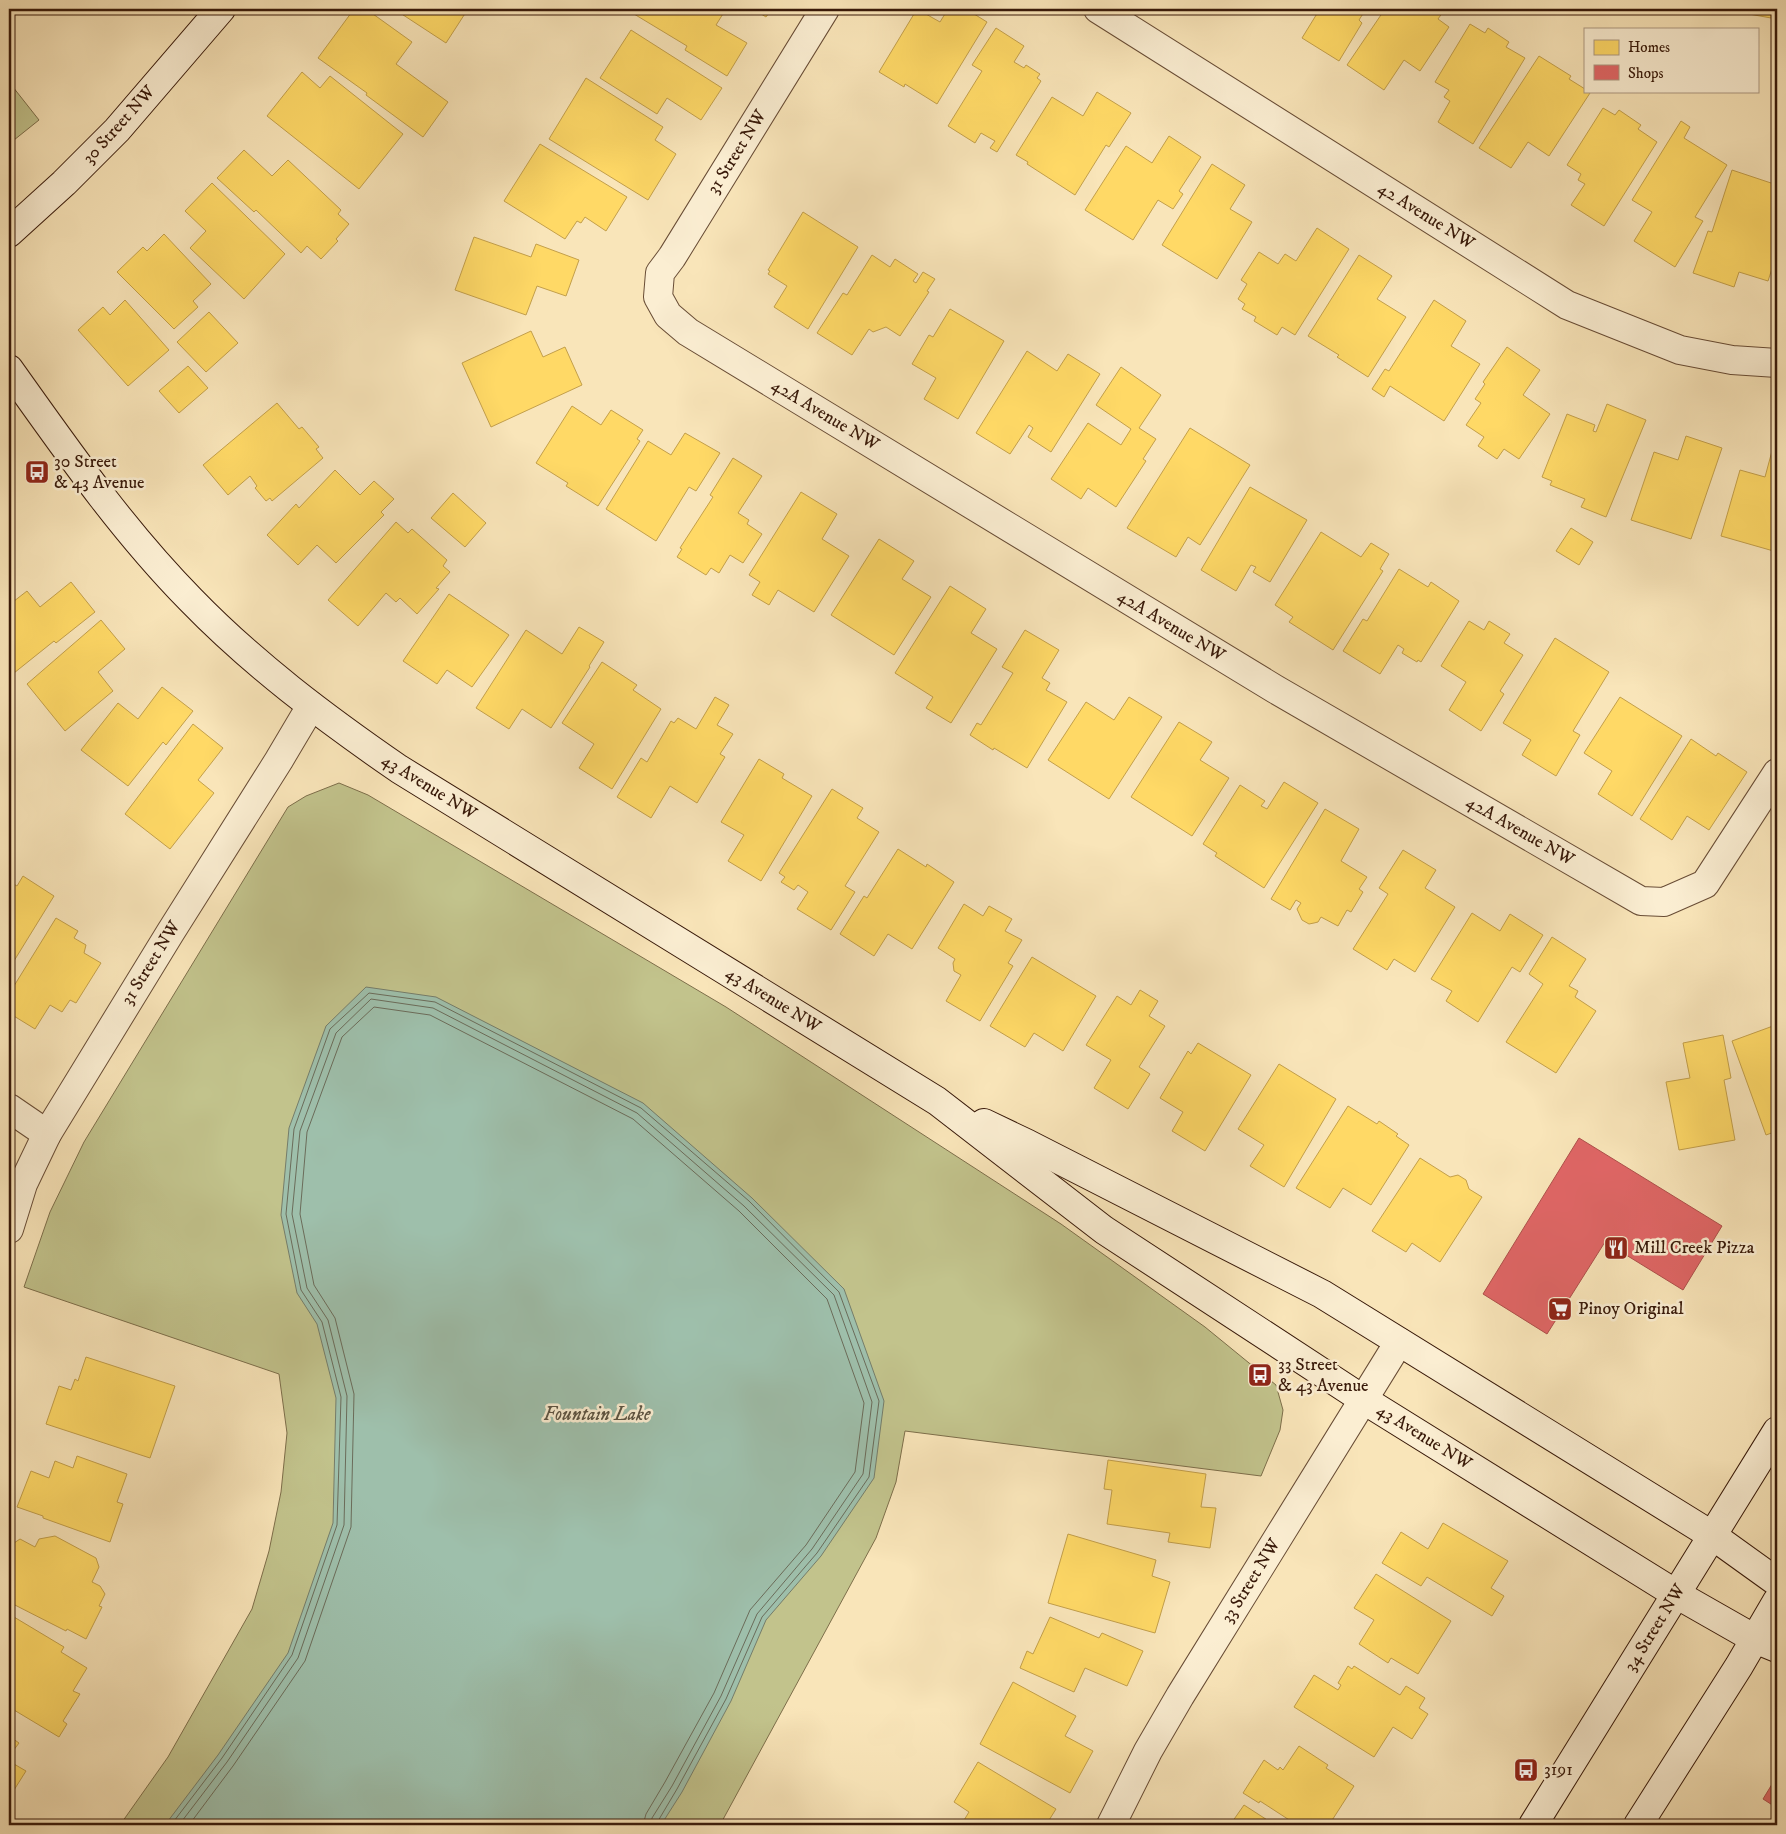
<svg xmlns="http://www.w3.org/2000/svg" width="1786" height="1834" viewBox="0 0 1786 1834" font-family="'IM FELL DW Pica',serif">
  <rect width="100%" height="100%" fill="#f9e5b9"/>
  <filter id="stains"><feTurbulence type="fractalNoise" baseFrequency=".004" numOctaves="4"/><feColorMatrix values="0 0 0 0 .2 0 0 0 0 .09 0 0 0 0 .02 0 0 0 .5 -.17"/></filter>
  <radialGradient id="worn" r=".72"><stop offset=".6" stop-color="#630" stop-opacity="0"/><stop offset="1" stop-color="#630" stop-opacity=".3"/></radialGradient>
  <g fill="#c2c38c" stroke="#7d6e4a">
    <polygon points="9,82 39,120 9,144"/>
    <polygon points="339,783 368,795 726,1007 1061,1224 1205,1327 1276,1385 1283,1410 1280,1430 1261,1476 905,1431 896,1482 876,1538 720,1825 120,1825 168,1757 252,1609 269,1551 281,1492 287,1433 279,1374 24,1287 50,1212 84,1142 288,807 306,796"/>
  </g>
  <polygon fill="#9ebfab" stroke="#757d6a" points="366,987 436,997 643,1103 752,1198 844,1289 884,1401 874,1478 821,1556 766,1620 731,1701 682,1792 661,1825 165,1825 218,1755 288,1653 333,1523 336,1398 317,1324 297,1293 281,1215 289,1128 326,1026"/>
  <g fill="#ffd966" stroke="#c39f4a">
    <polygon points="354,9 366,9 412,42 396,64 448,102 423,137 366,95 367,93 318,58"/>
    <polygon points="394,9 468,9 446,43"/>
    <polygon points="637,9 726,9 716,25 747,43 727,76 685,50 687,46 634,14"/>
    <polygon points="753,9 772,9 766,17"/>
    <polygon points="917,9 940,22 948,9 966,9 987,22 937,104 905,84 904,87 879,72"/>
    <polygon points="1313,9 1366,9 1359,20 1362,23 1339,61 1302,38 1318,12"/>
    <polygon points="1385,9 1445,9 1438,19 1449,27 1420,71 1404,60 1384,90 1347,65"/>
    <polygon points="1750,9 1776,9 1775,11 1772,11 1771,18 1749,14"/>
    <polygon points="1470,24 1485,33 1488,28 1509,42 1506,47 1525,58 1473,144 1438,122 1450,101 1444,97 1449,90 1435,82"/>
    <polygon points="996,28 1024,46 1014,62 1024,68 1026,65 1040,74 1037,78 1041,81 997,152 990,148 995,141 981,133 975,143 948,126 982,71 972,65"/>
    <polygon points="631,30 722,88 701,120 667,98 657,114 600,78"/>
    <polygon points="1539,56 1571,76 1569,79 1585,89 1585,91 1590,93 1549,156 1528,142 1511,168 1479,148"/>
    <polygon points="302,72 320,88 330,76 403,134 359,189 267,116"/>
    <polygon points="586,78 663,127 655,140 676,154 648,200 549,139"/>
    <polygon points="1097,92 1131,113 1109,147 1106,145 1075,195 1027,164 1028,162 1016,155 1052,97 1083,116"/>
    <polygon points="1603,108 1615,115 1619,110 1641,125 1638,129 1657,142 1604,226 1571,205 1585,184 1578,180 1581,174 1567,165"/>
    <polygon points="1681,121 1690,127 1684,138 1727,165 1695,217 1703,221 1675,267 1634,241 1652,212 1632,200"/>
    <polygon points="1169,136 1201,157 1179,191 1183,194 1173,209 1158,200 1133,240 1085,210 1126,146 1152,163"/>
    <polygon points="540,144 627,197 606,231 585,217 581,223 577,221 565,239 504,201"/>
    <polygon points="244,150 272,176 288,160 341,210 338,214 349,224 336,239 338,241 321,259 307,246 301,253 256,210 254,212 217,178"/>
    <polygon points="1212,164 1245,185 1230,209 1252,222 1217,279 1162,245"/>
    <polygon points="1732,170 1777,185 1777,253 1768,281 1739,272 1734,287 1693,273 1708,231 1712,232"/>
    <polygon points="212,183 285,254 244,299 190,248 206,231 185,211"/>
    <polygon points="803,212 858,247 808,329 774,307 787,286 768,274 770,271 768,270"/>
    <polygon points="1317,228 1349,249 1295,335 1282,327 1277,335 1254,321 1256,317 1242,309 1245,304 1238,299 1247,284 1241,280 1259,252 1278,264 1285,254 1296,261"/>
    <polygon points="164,234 211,284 193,301 198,307 174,329 117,272 143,247 147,251"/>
    <polygon points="474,237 531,257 536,244 579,260 566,296 537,286 526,315 455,290"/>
    <polygon points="872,255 890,267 895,259 918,274 913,281 916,283 923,272 935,279 927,291 929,292 900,336 886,327 873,332 869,329 852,355 817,333 843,293 847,295"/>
    <polygon points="1359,255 1392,276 1377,299 1406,317 1368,377 1337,357 1339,355 1308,336"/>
    <polygon points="125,300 169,350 128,386 78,330 103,307 110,315"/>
    <polygon points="1434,300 1466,321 1451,346 1480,364 1444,421 1390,386 1384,397 1372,389 1385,369 1389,371"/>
    <polygon points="950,309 1004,341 958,419 924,399 936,378 912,364 929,335 933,337"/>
    <polygon points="209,312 238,343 206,372 177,342"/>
    <polygon points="531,331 543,357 565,347 582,385 491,427 462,363"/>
    <polygon points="1507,347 1540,370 1523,395 1550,414 1519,459 1504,449 1497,459 1478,446 1484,437 1466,425 1481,403 1475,399 1485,384 1483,382"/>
    <polygon points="1027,351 1057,371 1068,354 1100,374 1051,452 1028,437 1033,428 1029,425 1010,454 976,433"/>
    <polygon points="188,366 208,388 179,413 159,391"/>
    <polygon points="1121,367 1161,395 1139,428 1156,439 1143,459 1146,461 1116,507 1088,488 1081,499 1051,479 1088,423 1121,445 1131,429 1096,405"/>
    <polygon points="277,403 299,429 302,427 319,447 316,449 323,458 272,501 270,498 266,501 255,488 257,486 250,476 228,495 203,465"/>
    <polygon points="1607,404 1646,420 1606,517 1581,507 1585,499 1550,485 1552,481 1542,477 1567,414 1595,425 1593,431 1596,432"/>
    <polygon points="572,406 601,425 611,410 643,430 637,439 640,441 598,506 566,486 568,483 536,463"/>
    <polygon points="1190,428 1250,465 1200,545 1188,537 1176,557 1127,528"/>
    <polygon points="685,433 720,453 696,491 689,487 656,541 606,509 648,441 671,455"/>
    <polygon points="1686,436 1722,448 1691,539 1631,520 1654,452 1678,460"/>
    <polygon points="1772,451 1777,453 1777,552 1721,536 1740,470 1765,477"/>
    <polygon points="733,458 762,476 738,513 749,520 747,524 762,534 743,563 730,555 719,573 711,568 706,575 677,557 682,549 680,548 713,497 710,495"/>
    <polygon points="335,470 360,495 374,481 394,499 381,512 384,515 336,563 317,545 298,565 267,535 296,504 299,508"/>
    <polygon points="1250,487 1307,520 1270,582 1253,572 1256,567 1251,565 1236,591 1201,570"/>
    <polygon points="801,492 837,514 822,539 849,556 814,612 778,590 769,605 752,595 760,582 749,575"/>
    <polygon points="453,493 486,523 465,547 431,518"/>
    <polygon points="396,522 408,533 412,529 447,560 443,566 450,572 436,588 439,589 417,614 400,598 396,602 386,593 358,626 328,600"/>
    <polygon points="1571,528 1593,542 1579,565 1556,551"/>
    <polygon points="1321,532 1361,557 1371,543 1389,554 1380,569 1383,571 1333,650 1289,622 1293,617 1275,605"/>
    <polygon points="879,539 914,561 902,579 931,597 894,655 831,615"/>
    <polygon points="1399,569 1428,587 1431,582 1459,601 1421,662 1418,660 1417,662 1402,653 1404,649 1398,645 1380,674 1343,651 1363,619 1367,621"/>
    <polygon points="71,582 95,612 56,643 54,641 9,677 9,605 27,591 40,607"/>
    <polygon points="950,586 986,609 971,633 997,649 951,723 926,708 933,697 895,673"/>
    <polygon points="449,594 509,635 472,687 447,670 437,684 403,661"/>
    <polygon points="101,620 125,649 98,672 113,691 65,731 27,684"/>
    <polygon points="1469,621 1484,630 1489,621 1510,634 1504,643 1523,655 1500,691 1504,694 1481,731 1449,710 1466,682 1441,666"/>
    <polygon points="579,627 604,642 589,666 590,667 551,728 522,709 509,729 476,708 526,630 562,654"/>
    <polygon points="1025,630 1059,650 1042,678 1050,683 1046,690 1067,702 1027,768 994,748 993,750 970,735 977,723 981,725 1013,673 1002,667"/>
    <polygon points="1555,638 1609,672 1573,731 1580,735 1556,776 1522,755 1531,740 1503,723"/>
    <polygon points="602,662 637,685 633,690 661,709 612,789 579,768 594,744 562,723"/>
    <polygon points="162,687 193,711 166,745 163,742 128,786 81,750 118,703 138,719"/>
    <polygon points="715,697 729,705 717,725 733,734 720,754 725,757 697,803 670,786 651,818 617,797 641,758 647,762 671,721 674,723 678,718 696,729"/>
    <polygon points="1129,697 1162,717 1109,799 1048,760 1086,702 1114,720"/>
    <polygon points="1620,697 1682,736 1632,816 1598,794 1612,771 1584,753"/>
    <polygon points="1179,722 1212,742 1200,760 1229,778 1192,836 1131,797"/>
    <polygon points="193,724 223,748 198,780 214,793 170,849 125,814"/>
    <polygon points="1691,739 1716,756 1718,753 1747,772 1709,830 1687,816 1672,840 1640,819"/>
    <polygon points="759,759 784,774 782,778 812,796 761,881 728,861 744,835 721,822"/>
    <polygon points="1284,782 1318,803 1264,888 1215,856 1217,853 1203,844 1240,785 1265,801 1261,806 1267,809"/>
    <polygon points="832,789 863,808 857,818 879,832 845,886 855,892 831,930 797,909 808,892 798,885 794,890 781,882 785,877 779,873"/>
    <polygon points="1325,809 1359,829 1341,861 1367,877 1359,889 1363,892 1351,912 1347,910 1338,926 1321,917 1318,922 1314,923 1309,924 1302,920 1297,909 1301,903 1296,900 1290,910 1271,899"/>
    <polygon points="898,849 926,867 927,864 954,882 912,949 888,934 874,956 840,934 864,896 867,898"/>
    <polygon points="1403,850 1436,870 1425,888 1455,907 1415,972 1394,959 1387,970 1353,949 1388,894 1379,888"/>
    <polygon points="23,876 54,896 9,969 9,881 17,886"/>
    <polygon points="964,904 983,916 989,906 1012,919 1005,931 1022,940 1008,963 1013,966 980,1021 946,1001 961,975 954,971 953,963 955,959 938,948"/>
    <polygon points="1472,913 1500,931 1510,914 1543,935 1520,972 1512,967 1478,1022 1446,1001 1452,991 1431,979"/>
    <polygon points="56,918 78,931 74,938 86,945 84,953 101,963 76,1003 70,1000 62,1012 50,1005 35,1029 9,1013 9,994"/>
    <polygon points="1552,937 1586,959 1569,986 1578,991 1575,997 1596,1011 1556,1073 1506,1042 1543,984 1529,974"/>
    <polygon points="1032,957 1096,996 1063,1051 1034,1033 1025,1047 990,1026"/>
    <polygon points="1140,990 1158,1001 1149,1016 1165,1026 1139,1067 1150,1074 1128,1109 1094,1088 1111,1060 1086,1045 1117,996 1131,1005"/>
    <polygon points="1773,1026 1777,1038 1777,1131 1766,1135 1732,1041"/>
    <polygon points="1723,1035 1731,1078 1724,1080 1735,1140 1679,1150 1666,1082 1690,1078 1683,1043"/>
    <polygon points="1198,1043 1251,1075 1205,1151 1172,1131 1183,1112 1160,1098 1188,1051 1191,1054"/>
    <polygon points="1279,1064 1336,1099 1284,1187 1250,1166 1264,1145 1238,1129"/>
    <polygon points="1348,1106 1377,1124 1379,1121 1398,1134 1396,1136 1409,1145 1371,1205 1343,1188 1330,1208 1296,1188"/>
    <polygon points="1420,1158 1450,1177 1458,1175 1466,1180 1469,1189 1482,1197 1440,1262 1412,1243 1406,1252 1372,1231"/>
    <polygon points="86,1357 175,1386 150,1458 46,1424 59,1386 71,1390 75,1379 78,1381"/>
    <polygon points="77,1456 127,1474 117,1502 123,1504 110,1542 43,1518 43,1516 17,1507 31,1471 49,1478 55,1461 73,1468"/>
    <polygon points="1108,1460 1206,1474 1201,1507 1216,1508 1210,1548 1168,1542 1170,1533 1107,1524 1112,1490 1104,1489"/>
    <polygon points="1443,1523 1508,1561 1491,1588 1504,1596 1492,1616 1427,1577 1421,1586 1382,1563 1401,1532 1428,1549"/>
    <polygon points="1068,1534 1156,1560 1152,1576 1170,1582 1155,1633 1048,1603"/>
    <polygon points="55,1536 96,1558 99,1567 92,1582 100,1586 105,1594 99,1606 102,1607 86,1639 67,1629 66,1631 9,1602 9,1554 14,1543 20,1539 35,1547 39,1539"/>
    <polygon points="1376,1574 1451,1621 1418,1674 1391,1658 1388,1663 1359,1644 1374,1620 1354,1608"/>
    <polygon points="9,1614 64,1647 61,1652 87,1668 73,1691 80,1694 63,1721 67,1724 59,1737 9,1707"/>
    <polygon points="1050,1617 1099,1638 1102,1633 1143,1651 1127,1686 1085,1668 1074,1692 1020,1668 1027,1651 1033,1654"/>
    <polygon points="1348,1666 1352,1669 1354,1666 1400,1695 1406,1686 1425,1698 1419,1708 1428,1714 1412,1739 1393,1727 1374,1757 1294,1707 1314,1675 1338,1690 1341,1685 1338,1683"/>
    <polygon points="1013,1682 1076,1716 1065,1736 1093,1751 1070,1793 980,1744"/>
    <polygon points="9,1736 19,1743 10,1755 14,1764 26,1771 9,1798"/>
    <polygon points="1299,1746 1328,1765 1326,1768 1354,1786 1329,1825 1297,1825 1260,1801 1259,1803 1243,1793 1264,1760 1278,1770 1280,1767 1283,1770"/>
    <polygon points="978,1762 1056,1809 1046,1825 961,1825 969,1812 954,1802"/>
    <polygon points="1244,1805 1275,1825 1230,1825"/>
  </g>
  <g fill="#e06666" stroke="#ae4f4a">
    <polygon points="1579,1138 1722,1226 1683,1290 1605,1242 1547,1334 1483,1294"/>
    <polygon points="1777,1776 1777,1808 1763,1799"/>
  </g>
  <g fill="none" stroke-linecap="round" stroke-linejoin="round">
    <g stroke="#6b6c5a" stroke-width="1">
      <polyline points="171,1825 222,1758 292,1655 337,1525 341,1397 322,1322 301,1290 286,1214 294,1129 330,1029 369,993 435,1002 641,1108 749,1201 839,1292 879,1401 869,1477 817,1553 762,1617 726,1699 677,1789 658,1821 657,1825"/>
      <polyline points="179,1825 227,1762 298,1658 344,1525 347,1396 328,1320 307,1288 292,1214 300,1131 336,1033 371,999 433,1008 637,1113 744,1206 834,1295 872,1402 863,1474 812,1549 757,1614 721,1696 672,1786 652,1818 651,1825"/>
      <polyline points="189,1825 233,1766 305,1661 351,1527 354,1394 335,1318 314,1285 300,1214 307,1132 342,1037 374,1007 430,1015 633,1119 739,1211 827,1299 864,1403 855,1472 806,1545 750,1610 714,1693 665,1782 646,1814 643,1825"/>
    </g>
    <defs>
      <g id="street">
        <polyline points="825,9 672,257 660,273 658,297 668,315 688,332 1275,689 1641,901 1664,902 1705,884 1777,773"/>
        <polyline points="1098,9 1567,305 1680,350 1732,360 1777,363"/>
        <polyline points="9,1108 47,1134"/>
        <polyline points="9,1229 23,1184 47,1134 170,933 279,760 311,706"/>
        <polyline points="1111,1825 1148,1751 1180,1696 1399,1342"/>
      </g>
      <g id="secondary">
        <polyline points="9,233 64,183 117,130 221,9"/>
        <path d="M9,369C66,449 122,530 191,600C253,664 325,718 399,769L937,1101L1104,1230L1364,1400L1676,1594L1755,1639L1777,1648"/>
        <polyline points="984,1123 1028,1144 1322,1294 1713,1536 1777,1582"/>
        <polyline points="1533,1825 1777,1431"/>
        <polyline points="1638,1825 1739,1666 1777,1601"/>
      </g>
    </defs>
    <use href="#street" stroke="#684c35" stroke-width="30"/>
    <use href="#secondary" stroke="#381909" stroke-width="30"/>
    <use href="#street" stroke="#fbeed2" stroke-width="28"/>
    <use href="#secondary" stroke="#fbeed2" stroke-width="28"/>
  </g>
  <defs>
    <symbol id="bus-square" viewBox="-11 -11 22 22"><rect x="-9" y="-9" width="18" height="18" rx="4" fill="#8f2418" stroke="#fbeed2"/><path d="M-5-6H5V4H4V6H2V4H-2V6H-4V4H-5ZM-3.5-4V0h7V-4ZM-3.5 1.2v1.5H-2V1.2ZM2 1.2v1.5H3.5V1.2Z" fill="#fff"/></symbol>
    <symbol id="restaurant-square" viewBox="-11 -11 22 22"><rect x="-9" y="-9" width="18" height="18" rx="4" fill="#8f2418" stroke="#fbeed2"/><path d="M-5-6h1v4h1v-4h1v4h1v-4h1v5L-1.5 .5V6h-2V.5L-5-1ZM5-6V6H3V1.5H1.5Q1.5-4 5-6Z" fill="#fff"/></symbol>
    <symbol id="supermarket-square" viewBox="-11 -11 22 22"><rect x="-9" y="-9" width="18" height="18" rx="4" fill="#8f2418" stroke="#fbeed2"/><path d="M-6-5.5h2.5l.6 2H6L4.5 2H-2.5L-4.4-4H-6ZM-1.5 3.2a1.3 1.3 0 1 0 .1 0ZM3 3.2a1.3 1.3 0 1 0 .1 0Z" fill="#fff"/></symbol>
  </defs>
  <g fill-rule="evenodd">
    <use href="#bus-square" x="23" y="458" width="28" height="28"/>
    <use href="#restaurant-square" x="1602" y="1234" width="28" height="28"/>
    <use href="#supermarket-square" x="1546" y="1295" width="28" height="28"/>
    <use href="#bus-square" x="1246" y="1361" width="28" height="28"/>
    <use href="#bus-square" x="1512" y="1756" width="28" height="28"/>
  </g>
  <g text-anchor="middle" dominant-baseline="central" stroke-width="5" stroke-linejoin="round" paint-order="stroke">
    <g font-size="18" fill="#381909" stroke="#fbeed2">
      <text transform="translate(119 125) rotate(-48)">30 Street NW</text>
      <text transform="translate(737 152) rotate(-58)">31 Street NW</text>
      <text transform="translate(1426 216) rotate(32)">42 Avenue NW</text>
      <text transform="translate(825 415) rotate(31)">42A Avenue NW</text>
      <text transform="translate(1171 626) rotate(31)">42A Avenue NW</text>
      <text transform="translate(429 787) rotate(32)">43 Avenue NW</text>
      <text transform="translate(1520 831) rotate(30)">42A Avenue NW</text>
      <text transform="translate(151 963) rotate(-58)">31 Street NW</text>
      <text transform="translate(773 1000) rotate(32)">43 Avenue NW</text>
      <text transform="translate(1424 1437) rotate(32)">43 Avenue NW</text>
      <text transform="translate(1251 1581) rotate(-58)">33 Street NW</text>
      <text transform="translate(1655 1628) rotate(-58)">34 Street NW</text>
    </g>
    <g font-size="18" fill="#381909" stroke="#fbeed2" text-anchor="start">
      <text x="54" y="462">30 Street<tspan x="54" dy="21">&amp; 43 Avenue</tspan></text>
      <text x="1634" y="1248">Mill Creek Pizza</text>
      <text x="1578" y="1309">Pinoy Original</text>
      <text x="1278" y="1365">33 Street<tspan x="1278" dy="21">&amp; 43 Avenue</tspan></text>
      <text x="1544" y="1770">3191</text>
    </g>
    <g font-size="19" font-style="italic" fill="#5c5342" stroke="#fbeed2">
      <text x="597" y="1414">Fountain Lake</text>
    </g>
  </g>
  <rect width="1786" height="1834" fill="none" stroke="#f9e5b9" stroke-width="30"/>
  <rect x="10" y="10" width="1766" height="1814" fill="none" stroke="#381909" stroke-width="2.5"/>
  <rect x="15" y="15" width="1756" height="1804" fill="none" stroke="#381909"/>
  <rect x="1584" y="28" width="175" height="65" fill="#fbeed2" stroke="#ad9982"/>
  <rect x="1594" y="40" width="25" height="15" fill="#ffd966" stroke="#ad9982"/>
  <text x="1628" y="52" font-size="15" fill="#381909">Homes</text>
  <rect x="1594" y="65" width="25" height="15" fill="#e06666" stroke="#ad9982"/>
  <text x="1628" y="78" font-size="15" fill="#381909">Shops</text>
  <rect width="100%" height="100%" filter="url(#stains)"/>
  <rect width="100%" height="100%" fill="url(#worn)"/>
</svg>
